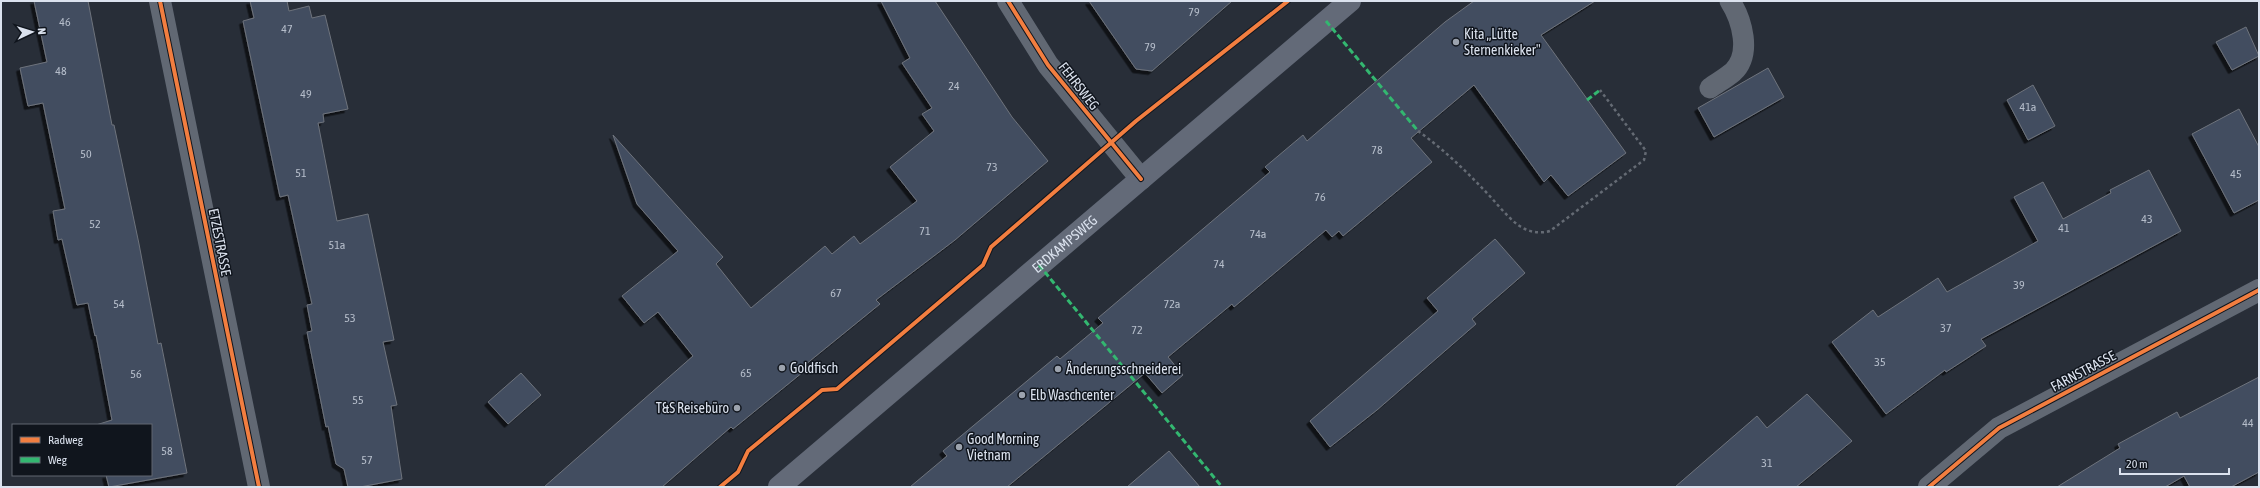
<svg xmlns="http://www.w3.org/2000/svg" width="2260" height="488" viewBox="0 0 2260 488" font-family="'Asap Condensed',sans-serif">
  <defs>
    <filter id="shadow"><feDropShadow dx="-3.5" dy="3.5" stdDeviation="0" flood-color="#0009"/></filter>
  </defs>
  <rect width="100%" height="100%" fill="#282e38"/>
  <g fill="#424d60" stroke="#6e737c" filter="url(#shadow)">
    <polygon points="34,1 88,1 112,125 114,125 139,244 158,344 161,343 187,473 109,487 106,475 151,475 151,425 96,425 112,420 96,335 95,336 88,303 77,305 62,239 58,240 53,211 65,209 43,103 28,106 20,68 47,62"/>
    <polygon points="250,1 287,1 289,11 309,6 312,18 325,15 348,109 323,114 324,122 318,123 337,221 368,214 394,340 383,342 397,405 391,406 402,479 360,487 348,487 344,469 336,464 328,426 326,427 307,332 312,331 307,305 312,304 288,195 280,197 243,21 254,18"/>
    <polygon points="881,1 935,1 1012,117 1048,161 955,240 876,300 880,304 800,369 803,372 733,429 731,427 662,487 544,487 693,356 658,312 644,323 622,296 678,251 637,204 613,135 723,257 716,264 751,308 825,246 832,254 854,236 860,244 917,201 890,167 934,131 922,114 932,108 902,63 910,58"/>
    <polygon points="1089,1 1232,1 1152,71 1136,69"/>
    <polygon points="1474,1 1595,1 1541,35 1626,153 1568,196 1551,175 1544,182 1474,85 1411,138 1432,162 1343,236 1339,231 1332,237 1326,230 1234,307 1232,304 1168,357 1183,375 1162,393 1145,373 1007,487 910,487 947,456 943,451 1057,356 1060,359 1103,323 1098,318 1270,172 1265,167 1303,135 1307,141 1445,22"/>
    <polygon points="2246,27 2259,56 2232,70 2216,42"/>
    <polygon points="1768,68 1784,97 1714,137 1698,108"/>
    <polygon points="2033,85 2055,126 2028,140 2007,100"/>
    <polygon points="2239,109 2259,147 2259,200 2234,213 2192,134"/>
    <polygon points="2149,170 2181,231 1981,339 1986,346 1946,372 1945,370 1886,414 1832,342 1873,310 1878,317 1938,278 1947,292 2038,241 2014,197 2043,182 2063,219 2111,193 2110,190"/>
    <polygon points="1495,239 1525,273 1472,319 1476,324 1377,410 1330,447 1310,421 1438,311 1427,298"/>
    <polygon points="521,373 541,395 508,424 488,402"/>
    <polygon points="2259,377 2259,472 2231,487 2190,487 2184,476 2165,487 2057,487 2120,448 2118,444 2155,424 2177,412 2180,418"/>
    <polygon points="1807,394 1852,441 1796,487 1675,487 1757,416 1767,428"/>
    <polygon points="1169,451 1200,487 1127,487"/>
  </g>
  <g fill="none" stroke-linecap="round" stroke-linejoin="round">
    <path stroke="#656b74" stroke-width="2.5" stroke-dasharray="3 3" stroke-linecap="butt" d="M1418,131C1442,148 1464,169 1484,190C1495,201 1506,216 1518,225C1528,232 1539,234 1550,231L1644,160L1646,151L1600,90"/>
    <path stroke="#616873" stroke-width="21" d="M1710,88C1717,83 1726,78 1733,72C1752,54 1742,20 1730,1"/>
    <g stroke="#616873" stroke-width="22">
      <polyline points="160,1 259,487"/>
      <polyline points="1008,1 1048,65 1141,179"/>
      <polyline points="1929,487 1999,428 2259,290"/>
    </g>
    <path stroke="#636a78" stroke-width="22" id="s1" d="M779,487L1350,1"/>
    <g stroke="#33b770" stroke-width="3" stroke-dasharray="6 3" stroke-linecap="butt">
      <polyline points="1326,21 1418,131"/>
      <polyline points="1587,100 1600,90"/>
      <polyline points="1039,265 1222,487"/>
    </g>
    <defs>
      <g id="cycleway">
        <polyline points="160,1 259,487"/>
        <polyline points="1008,1 1048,65 1141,179"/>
        <polyline points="720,487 738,472 748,451 822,390 837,389 983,265 991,247 1136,121 1288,1"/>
        <polyline points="1929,487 1999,428 2259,290"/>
      </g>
    </defs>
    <use href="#cycleway" stroke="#10151d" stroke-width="6"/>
    <use href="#cycleway" stroke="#f27e40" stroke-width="4"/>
  </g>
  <g fill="#9ca3ae" stroke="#10151d" stroke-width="1.5">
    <circle cx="1456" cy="42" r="4"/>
    <circle cx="782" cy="368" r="4"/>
    <circle cx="1058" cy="369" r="4"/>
    <circle cx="1022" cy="395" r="4"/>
    <circle cx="737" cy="408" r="4"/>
    <circle cx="959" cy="447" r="4"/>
  </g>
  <g text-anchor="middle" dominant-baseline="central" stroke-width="3" stroke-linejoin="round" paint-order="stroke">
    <g font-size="12" fill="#b5bdca">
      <text x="1194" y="12">79</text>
      <text x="65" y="22">46</text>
      <text x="287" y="29">47</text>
      <text x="1150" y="47">79</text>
      <text x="61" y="71">48</text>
      <text x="954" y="86">24</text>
      <text x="306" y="94">49</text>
      <text x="2028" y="107">41a</text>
      <text x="1377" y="150">78</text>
      <text x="86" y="154">50</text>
      <text x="992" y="167">73</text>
      <text x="301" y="173">51</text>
      <text x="2236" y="174">45</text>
      <text x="1320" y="197">76</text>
      <text x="2147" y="219">43</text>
      <text x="95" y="224">52</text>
      <text x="2064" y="228">41</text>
      <text x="925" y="231">71</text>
      <text x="1258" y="234">74a</text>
      <text x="337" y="245">51a</text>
      <text x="1219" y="264">74</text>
      <text x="2019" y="285">39</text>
      <text x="836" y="293">67</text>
      <text x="119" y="304">54</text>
      <text x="1172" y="304">72a</text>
      <text x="350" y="318">53</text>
      <text x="1946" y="328">37</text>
      <text x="1137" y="330">72</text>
      <text x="1880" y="362">35</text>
      <text x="746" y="373">65</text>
      <text x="136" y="374">56</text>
      <text x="358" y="400">55</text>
      <text x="2248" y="423">44</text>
      <text x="167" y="451">58</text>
      <text x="367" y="460">57</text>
      <text x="1767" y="463">31</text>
    </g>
    <g font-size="14" fill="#dbe2ee" stroke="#10151d" text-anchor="start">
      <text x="1464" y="34">Kita „Lütte<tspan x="1464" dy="16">Sternenkieker"</tspan></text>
      <text x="790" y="368">Goldfisch</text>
      <text x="1066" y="369">Änderungsschneiderei</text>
      <text x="1030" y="395">Elb Waschcenter</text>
      <text x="729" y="408" text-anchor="end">T&amp;S Reisebüro</text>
      <text x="967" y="439">Good Morning<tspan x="967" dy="16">Vietnam</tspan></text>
    </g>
    <g font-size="14" fill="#dbe2ee" stroke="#10151d">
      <text transform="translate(1079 86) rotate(52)">FEHRSWEG</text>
      <text transform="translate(220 242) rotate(79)">ETZESTRASSE</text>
      <text stroke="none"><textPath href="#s1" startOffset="375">ERDKAMPSWEG</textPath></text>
      <text transform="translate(2083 371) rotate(-28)">FARNSTRASSE</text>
    </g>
  </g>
  <rect width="2260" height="488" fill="none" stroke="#dbe2ee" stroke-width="4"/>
  <rect x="12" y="424" width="140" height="52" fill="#10151d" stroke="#616771"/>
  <rect x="20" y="437" width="20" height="6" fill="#f27e40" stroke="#616771"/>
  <text x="48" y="444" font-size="12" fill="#dbe2ee">Radweg</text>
  <rect x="20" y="457" width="20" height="6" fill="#33b770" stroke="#616771"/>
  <text x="48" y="464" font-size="12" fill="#dbe2ee">Weg</text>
  <g transform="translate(32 32) rotate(86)" stroke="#10151d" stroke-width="3" paint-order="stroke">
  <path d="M0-3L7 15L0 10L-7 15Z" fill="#dbe2ee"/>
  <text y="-6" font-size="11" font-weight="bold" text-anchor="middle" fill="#dbe2ee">N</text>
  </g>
  <path d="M2120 468v6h109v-6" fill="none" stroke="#dbe2ee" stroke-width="2"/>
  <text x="2126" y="468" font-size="12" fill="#dbe2ee" stroke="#10151d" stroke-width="3" paint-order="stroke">20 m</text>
</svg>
